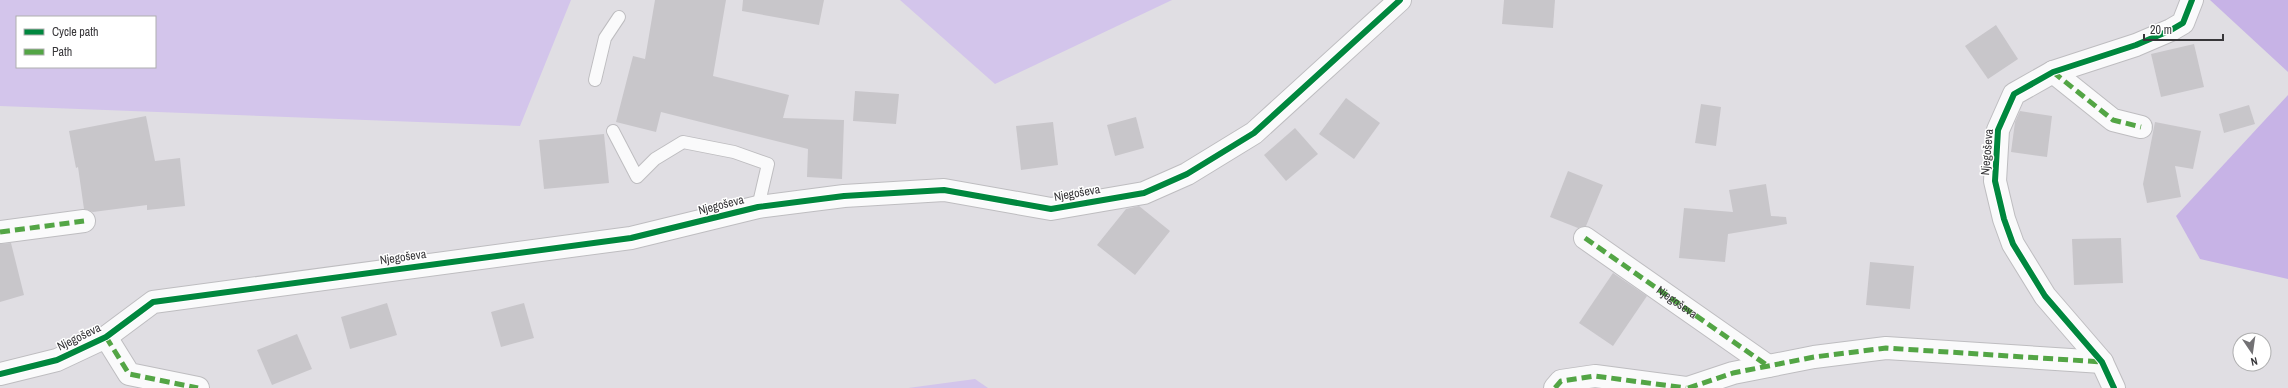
<svg xmlns="http://www.w3.org/2000/svg" width="2288" height="388" viewBox="0 0 2288 388" font-family="'Archivo Narrow',sans-serif">
  <rect width="100%" height="100%" fill="#e0dee3"/>
  <g fill="#d3c5eb" fill-rule="evenodd">
    <path d="M0,0H571L520,126L0,106ZM17,17H155V67H17Z"/>
    <polygon points="900,0 1172,0 995,84"/>
    <polygon points="975,379 988,388 908,388"/>
  </g>
  <g fill="#c7b3e6">
    <polygon points="2210,0 2288,0 2288,72"/>
    <polygon points="2288,95 2288,279 2200,259 2176,216"/>
  </g>
  <g fill="#c8c6ca">
    <polygon points="655,0 726,0 713,76 789,95 783,118 844,120 842,179 807,177 808,149 661,112 656,132 616,122 633,56 645,59"/>
    <polygon points="743,0 824,0 819,25 742,11"/>
    <polygon points="1504,0 1555,0 1553,28 1502,24"/>
    <polygon points="1996,25 2018,59 1988,79 1965,46"/>
    <polygon points="2194,44 2204,87 2161,97 2151,54"/>
    <polygon points="855,91 899,94 896,124 853,121"/>
    <polygon points="1346,98 1380,123 1354,159 1319,134"/>
    <polygon points="1701,104 1721,107 1716,146 1695,143"/>
    <polygon points="2249,105 2255,124 2224,133 2219,114"/>
    <polygon points="2020,111 2052,116 2047,157 2011,152 2015,122"/>
    <polygon points="146,116 155,161 180,158 185,206 147,210 147,205 93,212 84,209 78,167 76,168 69,131"/>
    <polygon points="1136,117 1144,148 1115,156 1107,125"/>
    <polygon points="1053,122 1058,165 1021,170 1016,126"/>
    <polygon points="2155,122 2201,131 2193,169 2175,166 2181,197 2147,203 2143,184"/>
    <polygon points="1295,128 1318,154 1286,181 1264,155"/>
    <polygon points="604,134 609,183 544,189 539,140"/>
    <polygon points="1568,171 1603,185 1586,226 1578,228 1550,217"/>
    <polygon points="1766,184 1771,216 1786,217 1787,224 1728,234 1725,262 1679,258 1684,208 1733,212 1729,190"/>
    <polygon points="1139,206 1170,231 1135,275 1097,245 1126,209"/>
    <polygon points="2121,238 2123,283 2074,285 2072,239"/>
    <polygon points="11,243 24,295 0,302 0,244"/>
    <polygon points="1870,262 1914,266 1910,309 1866,305"/>
    <polygon points="1613,273 1647,296 1613,346 1579,323"/>
    <polygon points="387,303 397,335 350,349 341,317"/>
    <polygon points="524,303 534,338 501,347 491,312"/>
    <polygon points="297,334 312,369 272,385 257,350"/>
  </g>
  <g fill="none" stroke-linecap="round" stroke-linejoin="round">
    <defs>
      <g id="service">
        <polyline points="595,80 605,38 619,17"/>
        <polyline points="613,131 637,177 655,159 683,142 734,152 768,164 758,207"/>
      </g>
      <g id="minor">
        <polyline points="2053,72 2113,120 2141,127"/>
        <polyline points="0,232 84,221"/>
        <path id="s1" d="M1585,238L1768,366"/>
        <polyline points="106,337 129,374 198,388"/>
        <polyline points="0,374 57,360 106,337 153,302 631,238 758,207 844,196 944,190 1051,209 1144,193 1187,174 1254,133 1400,0"/>
        <polyline points="1555,388 1561,381 1595,376 1686,388"/>
        <polyline points="1688,388 1733,373 1814,357 1886,348 2102,362"/>
        <polyline points="2114,388 2102,362 2045,296 2013,244 2004,219 1995,181 1998,130 2014,94 2053,72 2136,45 2171,30 2183,23 2192,0"/>
      </g>
    </defs>
    <use href="#service" stroke="#bebdc0" stroke-width="14"/>
    <use href="#minor" stroke="#bebdc0" stroke-width="24"/>
    <use href="#service" stroke="#fafafb" stroke-width="12"/>
    <use href="#minor" stroke="#fafafb" stroke-width="22"/>
    <g stroke="#53a545" stroke-width="5" stroke-dasharray="10 5" stroke-linecap="butt">
      <polyline points="2053,72 2113,120 2141,127"/>
      <polyline points="0,232 84,221"/>
      <polyline points="1585,238 1768,366"/>
      <polyline points="106,337 129,374 198,388"/>
      <polyline points="1555,388 1561,381 1595,376 1686,388"/>
      <polyline points="1688,388 1733,373 1814,357 1886,348 2102,362"/>
    </g>
    <defs>
      <g id="cycleway">
        <polyline points="0,374 57,360 106,337 153,302 631,238 758,207 844,196 944,190 1051,209 1144,193 1187,174 1254,133 1400,0"/>
        <polyline points="2114,388 2102,362 2045,296 2013,244 2004,219 1995,181 1998,130 2014,94 2053,72 2136,45 2171,30 2183,23 2192,0"/>
      </g>
    </defs>
    <use href="#cycleway" stroke="#fff" stroke-width="8"/>
    <use href="#cycleway" stroke="#00873e" stroke-width="6"/>
  </g>
  <g text-anchor="middle" dominant-baseline="central" stroke-width="3" stroke-linejoin="round" paint-order="stroke">
    <g font-size="12" fill="#373639" stroke="#fff">
      <text transform="translate(1987 152) rotate(-85)">Njegoševa</text>
      <text transform="translate(1077 193) rotate(-10)">Njegoševa</text>
      <text transform="translate(721 205) rotate(-14)">Njegoševa</text>
      <text transform="translate(403 257) rotate(-8)">Njegoševa</text>
      <text stroke="none"><textPath href="#s1" startOffset="112">Njegoševa</textPath></text>
      <text transform="translate(79 337) rotate(-26)">Njegoševa</text>
    </g>
  </g>
  <rect x="16" y="16" width="140" height="52" fill="#ffffff" stroke="#afafb0"/>
  <rect x="24" y="29" width="20" height="6" fill="#00873e" stroke="#afafb0"/>
  <text x="52" y="36" font-size="12" fill="#373639">Cycle path</text>
  <rect x="24" y="49" width="20" height="6" fill="#53a545" stroke="#afafb0"/>
  <text x="52" y="56" font-size="12" fill="#373639">Path</text>
  <g transform="translate(2252 352) rotate(167)"><circle r="19" fill="#ffffff" stroke="#afafb0"/>
  <path d="M0-3L7 15L0 10L-7 15Z" fill="#727174"/>
  <text y="-6" font-size="11" font-weight="bold" text-anchor="middle" fill="#373639">N</text>
  </g>
  <path d="M2144 34v6h79v-6" fill="none" stroke="#373639" stroke-width="2"/>
  <text x="2150" y="34" font-size="12" fill="#373639" stroke="#ffffff" stroke-width="3" paint-order="stroke">20 m</text>
</svg>
